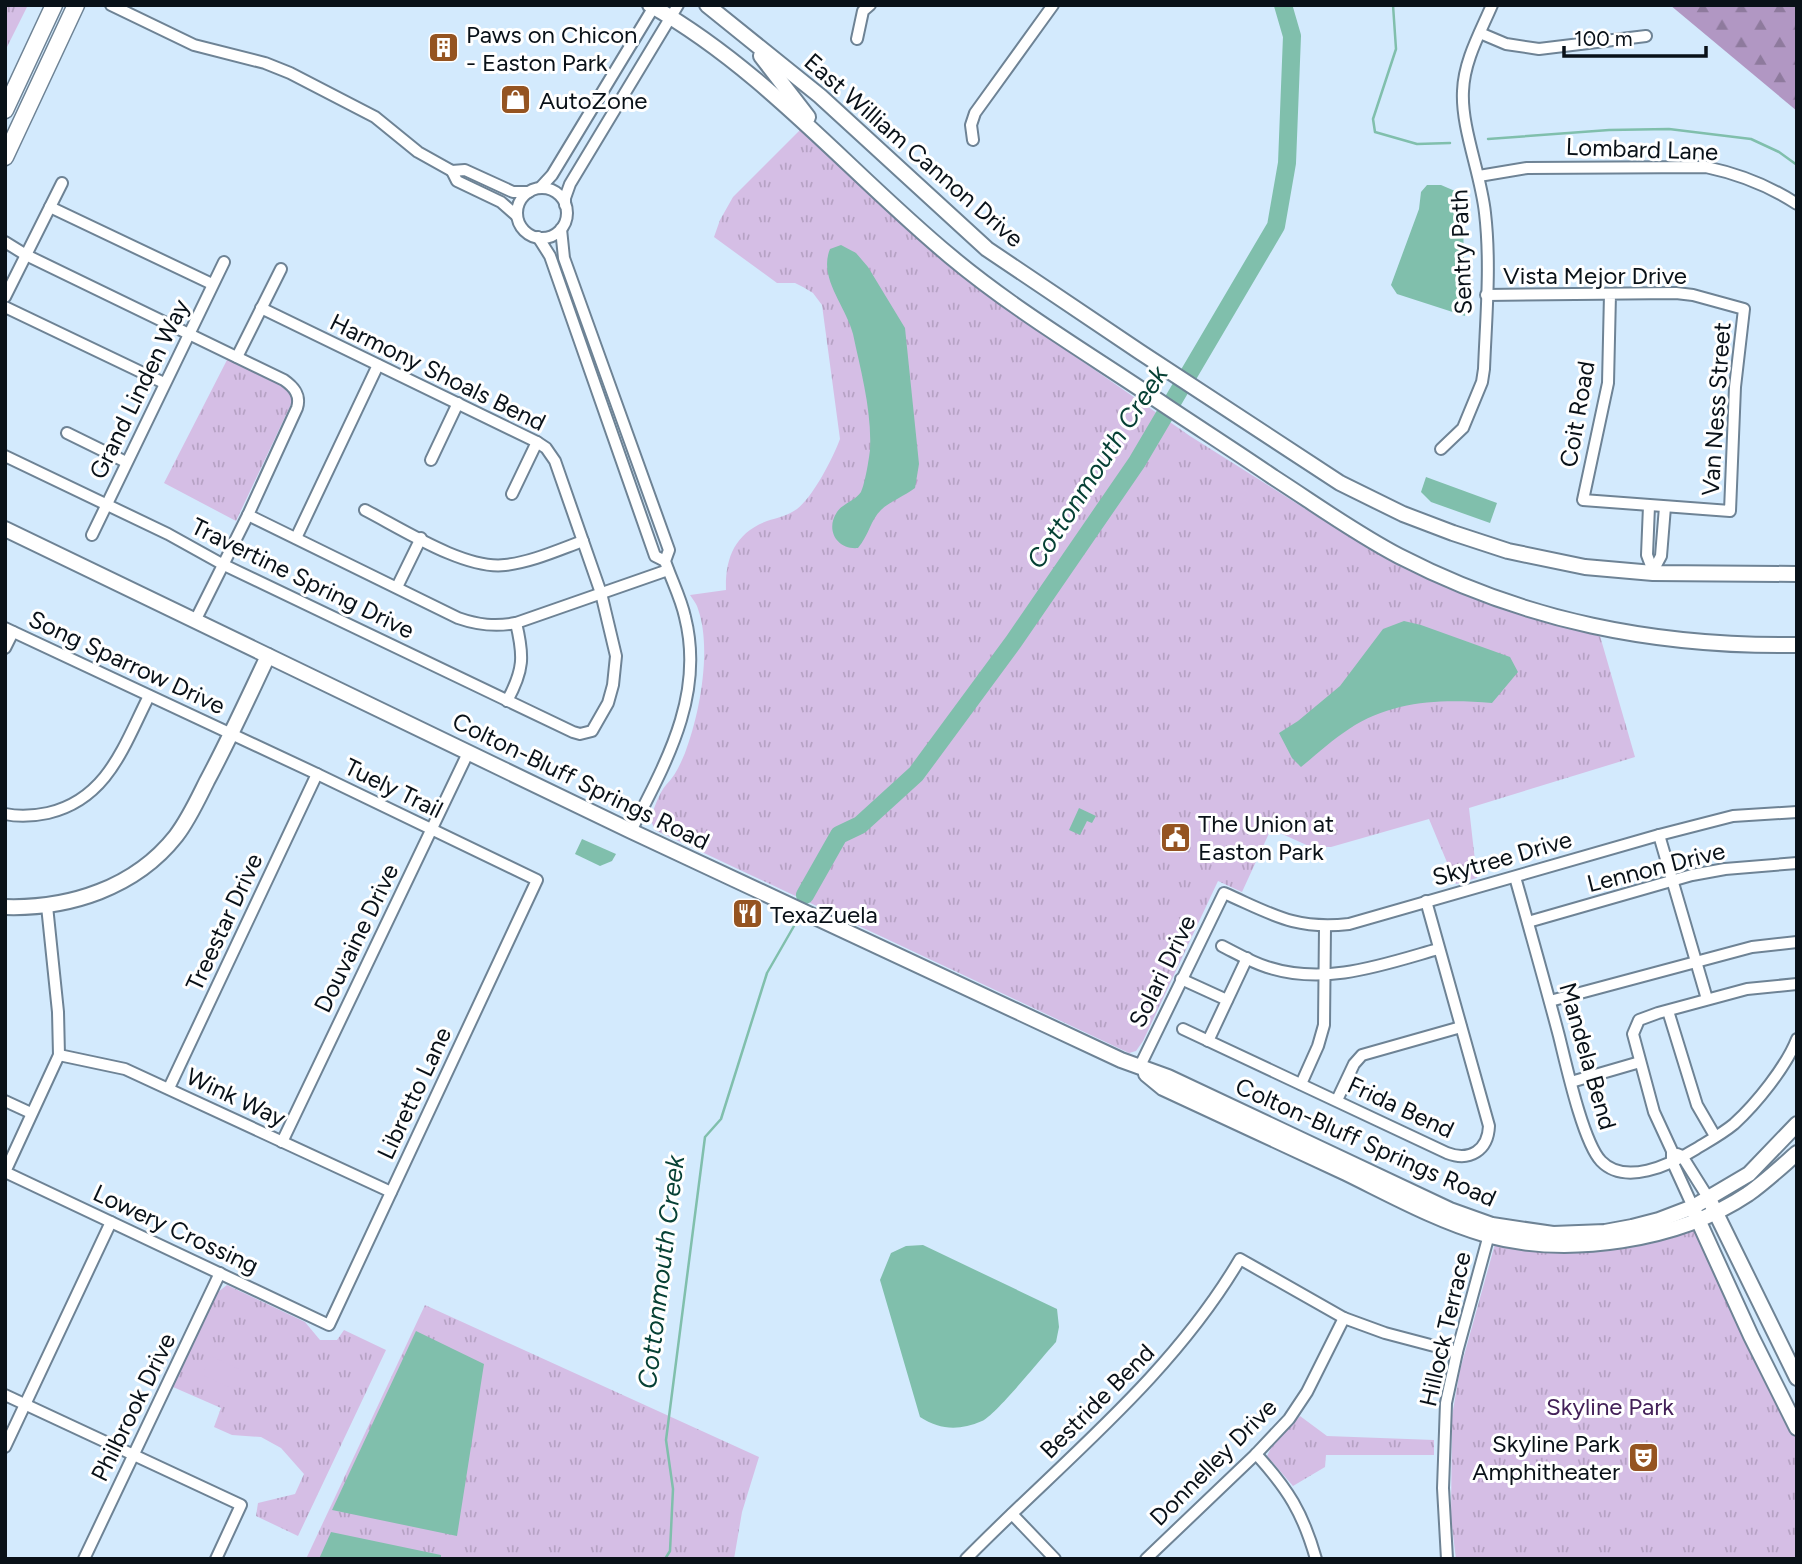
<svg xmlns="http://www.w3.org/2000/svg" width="1802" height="1564" viewBox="0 0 1802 1564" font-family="Figtree,sans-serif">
  <defs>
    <pattern id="grass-tufts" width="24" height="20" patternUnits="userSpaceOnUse" patternTransform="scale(1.75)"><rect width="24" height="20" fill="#d5bee5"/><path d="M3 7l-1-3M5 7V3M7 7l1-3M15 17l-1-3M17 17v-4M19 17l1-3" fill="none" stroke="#b6a2c4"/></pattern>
    <pattern id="forest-firs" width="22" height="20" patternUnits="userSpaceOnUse" patternTransform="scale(1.75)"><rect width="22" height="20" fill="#b197c3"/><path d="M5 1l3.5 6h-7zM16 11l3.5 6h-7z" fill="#8e7a9d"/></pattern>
  </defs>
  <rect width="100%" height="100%" fill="#d3eafd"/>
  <g fill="url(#grass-tufts)">
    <polygon points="5,5 28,5 5,51"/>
    <path d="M800,130L942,260L994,300L1190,436L1334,527L1409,570L1473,598L1542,621L1600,636L1635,757L1469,808L1477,878L1456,884L1429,819L1331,847H1311L1271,829L1242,892L1218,881L1143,1041L1136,1051L1129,1053L655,830L650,819C654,809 659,793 666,785C675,776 680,765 685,753C700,714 712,648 698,609C697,604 693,600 690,595L726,590C725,558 735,533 767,521C777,518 789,515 797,509C813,497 833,458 840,439L822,305L813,293L803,287L795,283H777L714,237L720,220L733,197Z"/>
    <path d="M228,358C245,367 289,381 293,400L236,521L164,483Z"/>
    <polygon points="1692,1227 1695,1230 1797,1441 1797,1559 1456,1559 1451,1519 1452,1416 1460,1370 1495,1244"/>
    <polygon points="227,1285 305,1322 320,1340 337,1340 344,1330 386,1350 298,1536 256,1516 258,1503 295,1494 304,1474 281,1448 261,1437 232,1435 214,1427 221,1408 173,1387 218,1292"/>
    <polygon points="425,1305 759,1457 742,1512 734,1559 306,1559"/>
    <polygon points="1300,1416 1327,1436 1434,1440 1434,1455 1326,1455 1325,1467 1293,1486 1267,1456 1271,1448"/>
  </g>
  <polygon fill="url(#forest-firs)" points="1670,5 1797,5 1797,111"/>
  <polygon fill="#d5bee5" points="211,1356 245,1372 236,1390 202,1375"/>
  <g fill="#80bfac">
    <polygon points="1427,185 1441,185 1455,191 1463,216 1465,316 1397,294 1391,285 1419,209 1421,192"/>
    <path d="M841,245L856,253L868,267L905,328L919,464L915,488C905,496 890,501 881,510C871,519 869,535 858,548C837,550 825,530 837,512C842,504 856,500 861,492C865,484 869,459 870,450C872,411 861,372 853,334C846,306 818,278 830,249Z"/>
    <polygon points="1426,477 1497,503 1490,523 1431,502 1421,492"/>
    <path d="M1404,621L1421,625L1510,657L1518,672L1492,703C1442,699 1393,700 1349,729C1332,740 1317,754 1301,767L1292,758L1279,733L1298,721L1340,686L1383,629Z"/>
    <polygon points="1079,808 1096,816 1092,823 1087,821 1080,835 1069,830"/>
    <polygon points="582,839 616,854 612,861 600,866 575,854"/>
    <path d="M923,1245L1057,1309L1059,1327L1056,1342C1043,1356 995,1416 982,1421C959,1431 940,1430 920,1417L880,1280L891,1253L906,1246Z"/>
    <polygon points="416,1331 484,1364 457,1536 332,1510"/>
    <polygon points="331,1532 441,1555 441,1559 319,1559"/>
  </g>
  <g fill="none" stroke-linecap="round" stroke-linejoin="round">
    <g stroke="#80bfac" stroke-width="2.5">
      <polyline points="1393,5 1396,49 1373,119 1375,132 1417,144 1450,143"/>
      <polyline points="1488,139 1609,130 1669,129 1751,139 1779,152 1797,165"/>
      <polyline points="665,1559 670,1551 673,1489 666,1440 705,1137 721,1119 767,973 794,926"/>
    </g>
    <polyline stroke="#80bfac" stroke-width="18" points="805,895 839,835 860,825 916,774 1014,641 1137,462 1276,226 1287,163 1292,36 1283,5"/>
    <defs>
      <g id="minor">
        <polyline points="111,5 194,45 265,63 290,73 375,117 418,152 452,171 465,170 513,192 529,192"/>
        <polyline points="1480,33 1506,44 1539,49 1646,36"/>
        <polyline points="857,39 863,11 870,5"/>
        <polyline points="973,140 971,125 975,113 1053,5"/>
        <polyline points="452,171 457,181 501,202 517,216"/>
        <path d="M1479,176L1527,168L1706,167C1739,174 1768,185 1797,204"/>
        <polyline points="540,188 552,175 655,5"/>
        <circle cx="542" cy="213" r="25"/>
        <polyline points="565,205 565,198 570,184 678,5"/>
        <polyline points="50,207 212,284"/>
        <path d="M561,229L564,258L669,550L665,561C671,579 681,598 685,617C705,696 665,764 631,831"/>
        <polyline points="538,237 550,256 655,556 665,561"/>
        <path d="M5,242L26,255L284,380C294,387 301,395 297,408L248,515L195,621"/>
        <polyline points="1486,295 1676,293 1693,295 1744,309 1735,387 1730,511 1583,500 1608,383 1610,294"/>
        <polyline points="5,297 62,183"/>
        <polyline points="5,307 164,383"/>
        <polyline points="237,357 281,269"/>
        <polyline points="67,433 126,462"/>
        <path d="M1441,449L1463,428L1482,382L1484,369C1486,318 1491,264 1485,213C1481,174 1461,128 1463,91C1464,61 1480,33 1492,5"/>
        <polyline points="5,456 168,534 222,564 573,732 580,734 592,731 608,703 613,685 616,656 601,593 555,461 546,448 537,442 261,308"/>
        <polyline points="431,460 458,403"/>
        <polyline points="512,494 537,442"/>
        <polyline points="1649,506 1647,555 1653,571"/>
        <path d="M365,510C402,529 465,570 505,565C532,562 558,550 583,541"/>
        <path d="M248,515L458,618C478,625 495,627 516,623L668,570"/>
        <polyline points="92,535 224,262"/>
        <polyline points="296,538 378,365"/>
        <polyline points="1653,571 1661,556 1665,507"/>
        <polyline points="397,587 421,538"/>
        <polyline points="5,628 317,774 537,880 329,1325 5,1172 59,1055 58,1012 47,906"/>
        <polyline points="5,648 13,632"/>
        <path d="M507,701C524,670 524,656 516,623"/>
        <path d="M5,814C19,817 34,816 48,813C108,799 124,745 149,696"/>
        <polyline points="1659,835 1707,999"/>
        <path d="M1515,877C1530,930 1545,983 1559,1036C1566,1064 1583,1142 1601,1161C1625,1186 1670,1165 1694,1150C1707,1142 1722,1134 1734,1124C1756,1104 1786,1067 1797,1039"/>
        <polyline points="1528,922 1692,875 1725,869 1797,863"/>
        <path d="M1222,946C1236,953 1251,962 1267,967C1325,986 1382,965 1438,949"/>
        <polyline points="1181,979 1227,1000"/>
        <polyline points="1550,1001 1752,947 1797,942"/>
        <polyline points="1668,1011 1697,1105 1715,1136"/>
        <path d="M1183,1029L1447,1153C1470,1162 1488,1150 1489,1126L1426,901"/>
        <polyline points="1208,1041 1247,958"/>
        <polyline points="59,1055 125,1069 391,1192"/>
        <path d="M1139,1068L1224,893C1272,914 1294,930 1349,924L1659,835L1733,816L1797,812"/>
        <polyline points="1571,1082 1640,1062"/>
        <polyline points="1301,1084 1318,1046 1324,1025 1325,927"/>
        <polyline points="169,1088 317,774"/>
        <polyline points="1337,1100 1354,1064 1362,1055 1461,1027"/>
        <polyline points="5,1101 31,1113"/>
        <polyline points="282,1142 468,753"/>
        <polyline points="1677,1154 1682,1156 1709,1199"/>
        <polyline points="1693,1207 1672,1161 1672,1151 1654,1112 1633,1034 1639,1020 1658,1013 1747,989 1797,984"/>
        <polyline points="5,1395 241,1505 216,1559"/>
        <polyline points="5,1447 111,1222"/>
        <path d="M1256,1454C1288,1489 1303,1513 1316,1559"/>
        <polyline points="1012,1514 1055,1559"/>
        <polyline points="84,1559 220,1273"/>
        <path d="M966,1559C1061,1462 1170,1378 1240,1259L1344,1318L1385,1333L1457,1352"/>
        <polyline points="1146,1559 1256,1454 1289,1419 1307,1392 1344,1318"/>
        <polyline points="1447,1559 1443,1488 1446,1403 1457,1352 1490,1231"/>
      </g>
      <g id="tertiary">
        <path d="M650,5C765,70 850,173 950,256C1017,312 1094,357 1166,406C1202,430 1238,453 1273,477C1315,504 1355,533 1399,556C1525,621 1655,647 1797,645"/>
        <polyline points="707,5 820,96 987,249 1140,352 1340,483 1403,514 1453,533 1508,551 1585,567 1653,573 1797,574"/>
        <polyline points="761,56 808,117"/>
        <polyline points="5,529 631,831 1121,1060 1168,1077 1450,1210 1492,1225 1553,1234 1605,1232 1632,1227 1659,1220 1693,1207 1749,1174 1797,1124"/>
        <path d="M5,907C69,909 135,888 176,836C189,819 198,799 207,781C229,740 248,698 268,656"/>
        <path d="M1146,1074L1163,1088C1224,1116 1285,1145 1346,1173C1391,1195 1438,1221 1487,1235C1568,1257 1678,1241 1748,1194C1765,1182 1781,1167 1797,1153"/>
        <polyline points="1711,1203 1797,1378"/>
        <polyline points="1694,1211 1751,1336 1797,1428"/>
      </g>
      <g id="secondary">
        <polyline points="5,110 54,5"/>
        <polyline points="5,157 76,5"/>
      </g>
    </defs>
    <use href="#minor" stroke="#6e8395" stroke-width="14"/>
    <use href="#tertiary" stroke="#6e8395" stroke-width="18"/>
    <use href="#secondary" stroke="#6e8395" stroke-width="19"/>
    <use href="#minor" stroke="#fff" stroke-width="10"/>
    <use href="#tertiary" stroke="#fff" stroke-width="14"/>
    <use href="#secondary" stroke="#fff" stroke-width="16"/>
  </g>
  <defs>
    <symbol id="building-square" viewBox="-11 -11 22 22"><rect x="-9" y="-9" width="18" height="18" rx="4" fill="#955421" stroke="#fff"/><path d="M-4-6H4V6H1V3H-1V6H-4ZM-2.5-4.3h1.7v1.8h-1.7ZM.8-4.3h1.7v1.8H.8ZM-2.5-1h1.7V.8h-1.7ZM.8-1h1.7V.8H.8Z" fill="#fff"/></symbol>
    <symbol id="shop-square" viewBox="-11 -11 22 22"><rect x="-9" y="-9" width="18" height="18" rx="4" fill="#955421" stroke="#fff"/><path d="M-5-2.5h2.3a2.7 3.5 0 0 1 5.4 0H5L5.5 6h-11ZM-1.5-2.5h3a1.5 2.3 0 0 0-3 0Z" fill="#fff"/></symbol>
    <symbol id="civic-square" viewBox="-11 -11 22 22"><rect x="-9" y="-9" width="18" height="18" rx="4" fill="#955421" stroke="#fff"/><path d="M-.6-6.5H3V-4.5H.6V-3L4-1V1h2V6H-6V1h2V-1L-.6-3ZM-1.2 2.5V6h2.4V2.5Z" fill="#fff"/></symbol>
    <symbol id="restaurant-square" viewBox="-11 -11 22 22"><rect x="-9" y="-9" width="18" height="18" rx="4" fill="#955421" stroke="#fff"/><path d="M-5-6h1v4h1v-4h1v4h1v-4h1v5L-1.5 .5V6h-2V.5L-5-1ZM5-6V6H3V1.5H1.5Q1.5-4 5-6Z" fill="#fff"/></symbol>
    <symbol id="theatre-square" viewBox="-11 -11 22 22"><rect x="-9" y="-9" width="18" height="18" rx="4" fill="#955421" stroke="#fff"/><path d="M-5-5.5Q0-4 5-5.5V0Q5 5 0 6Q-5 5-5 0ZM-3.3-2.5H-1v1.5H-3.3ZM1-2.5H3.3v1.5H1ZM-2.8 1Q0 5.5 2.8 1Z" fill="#fff"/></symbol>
  </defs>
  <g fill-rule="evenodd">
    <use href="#building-square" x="426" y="30" width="35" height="35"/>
    <use href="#shop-square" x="498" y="82" width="35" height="35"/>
    <use href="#civic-square" x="1158" y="820" width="35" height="35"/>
    <use href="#restaurant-square" x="730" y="896" width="35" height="35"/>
    <use href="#theatre-square" x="1626" y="1440" width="35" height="35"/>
  </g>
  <g text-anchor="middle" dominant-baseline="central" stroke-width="6" stroke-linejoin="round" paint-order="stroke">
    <g font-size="24" fill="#091118" stroke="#fff" text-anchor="start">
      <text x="466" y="34">Paws on Chicon<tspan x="466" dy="28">- Easton Park</tspan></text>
      <text x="539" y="100">AutoZone</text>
      <text x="1198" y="823">The Union at<tspan x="1198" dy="28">Easton Park</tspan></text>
      <text x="770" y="914">TexaZuela</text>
      <text x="1620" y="1443" text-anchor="end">Skyline Park<tspan x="1620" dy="28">Amphitheater</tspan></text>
    </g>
    <g font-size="24" fill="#091118" stroke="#fff">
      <text transform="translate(1642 149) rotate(2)">Lombard Lane</text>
      <text transform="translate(914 150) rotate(41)">East William Cannon Drive</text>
      <text transform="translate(1461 252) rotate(-92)">Sentry Path</text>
      <text x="1595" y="275">Vista Mejor Drive</text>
      <text transform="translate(438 372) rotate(26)">Harmony Shoals Bend</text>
      <text transform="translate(139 389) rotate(-64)">Grand Linden Way</text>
      <text transform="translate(1716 409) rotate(-86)">Van Ness Street</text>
      <text transform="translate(1577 414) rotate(-80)">Coit Road</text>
      <text transform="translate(303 578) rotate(26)">Travertine Spring Drive</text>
      <text transform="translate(127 662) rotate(25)">Song Sparrow Drive</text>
      <text transform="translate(581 781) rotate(26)">Colton-Bluff Springs Road</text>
      <text transform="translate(394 788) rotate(26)">Tuely Trail</text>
      <text transform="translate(1502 858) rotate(-16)">Skytree Drive</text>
      <text transform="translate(1656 867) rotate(-14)">Lennon Drive</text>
      <text transform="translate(224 922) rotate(-65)">Treestar Drive</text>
      <text transform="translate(356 938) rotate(-64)">Douvaine Drive</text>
      <text transform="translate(1162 971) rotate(-64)">Solari Drive</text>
      <text transform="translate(1588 1056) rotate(74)">Mandela Bend</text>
      <text transform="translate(414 1093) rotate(-65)">Libretto Lane</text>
      <text transform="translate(236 1097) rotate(25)">Wink Way</text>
      <text transform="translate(1401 1107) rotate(25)">Frida Bend</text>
      <text transform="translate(1366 1142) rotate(24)">Colton-Bluff Springs Road</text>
      <text transform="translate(176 1229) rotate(25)">Lowery Crossing</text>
      <text transform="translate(1445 1329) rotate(-77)">Hillock Terrace</text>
      <text transform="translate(1097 1401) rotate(-45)">Bestride Bend</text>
      <text transform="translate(133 1407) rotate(-64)">Philbrook Drive</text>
      <text transform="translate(1213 1462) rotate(-45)">Donnelley Drive</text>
    </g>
    <g font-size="24" fill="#432058" stroke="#fff">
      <text x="1610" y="1406">Skyline Park</text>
    </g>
    <g font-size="26" font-style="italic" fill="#074135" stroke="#fff">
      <text transform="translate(1097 467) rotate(-57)">Cottonmouth Creek</text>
      <text transform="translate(661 1272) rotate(-83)">Cottonmouth Creek</text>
    </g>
  </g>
  <rect width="1802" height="1564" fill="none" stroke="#091118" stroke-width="14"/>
  <path d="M1564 46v10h142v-10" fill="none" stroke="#091118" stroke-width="3.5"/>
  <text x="1574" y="46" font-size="21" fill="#091118" stroke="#ffffff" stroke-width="5" paint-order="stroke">100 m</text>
</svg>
